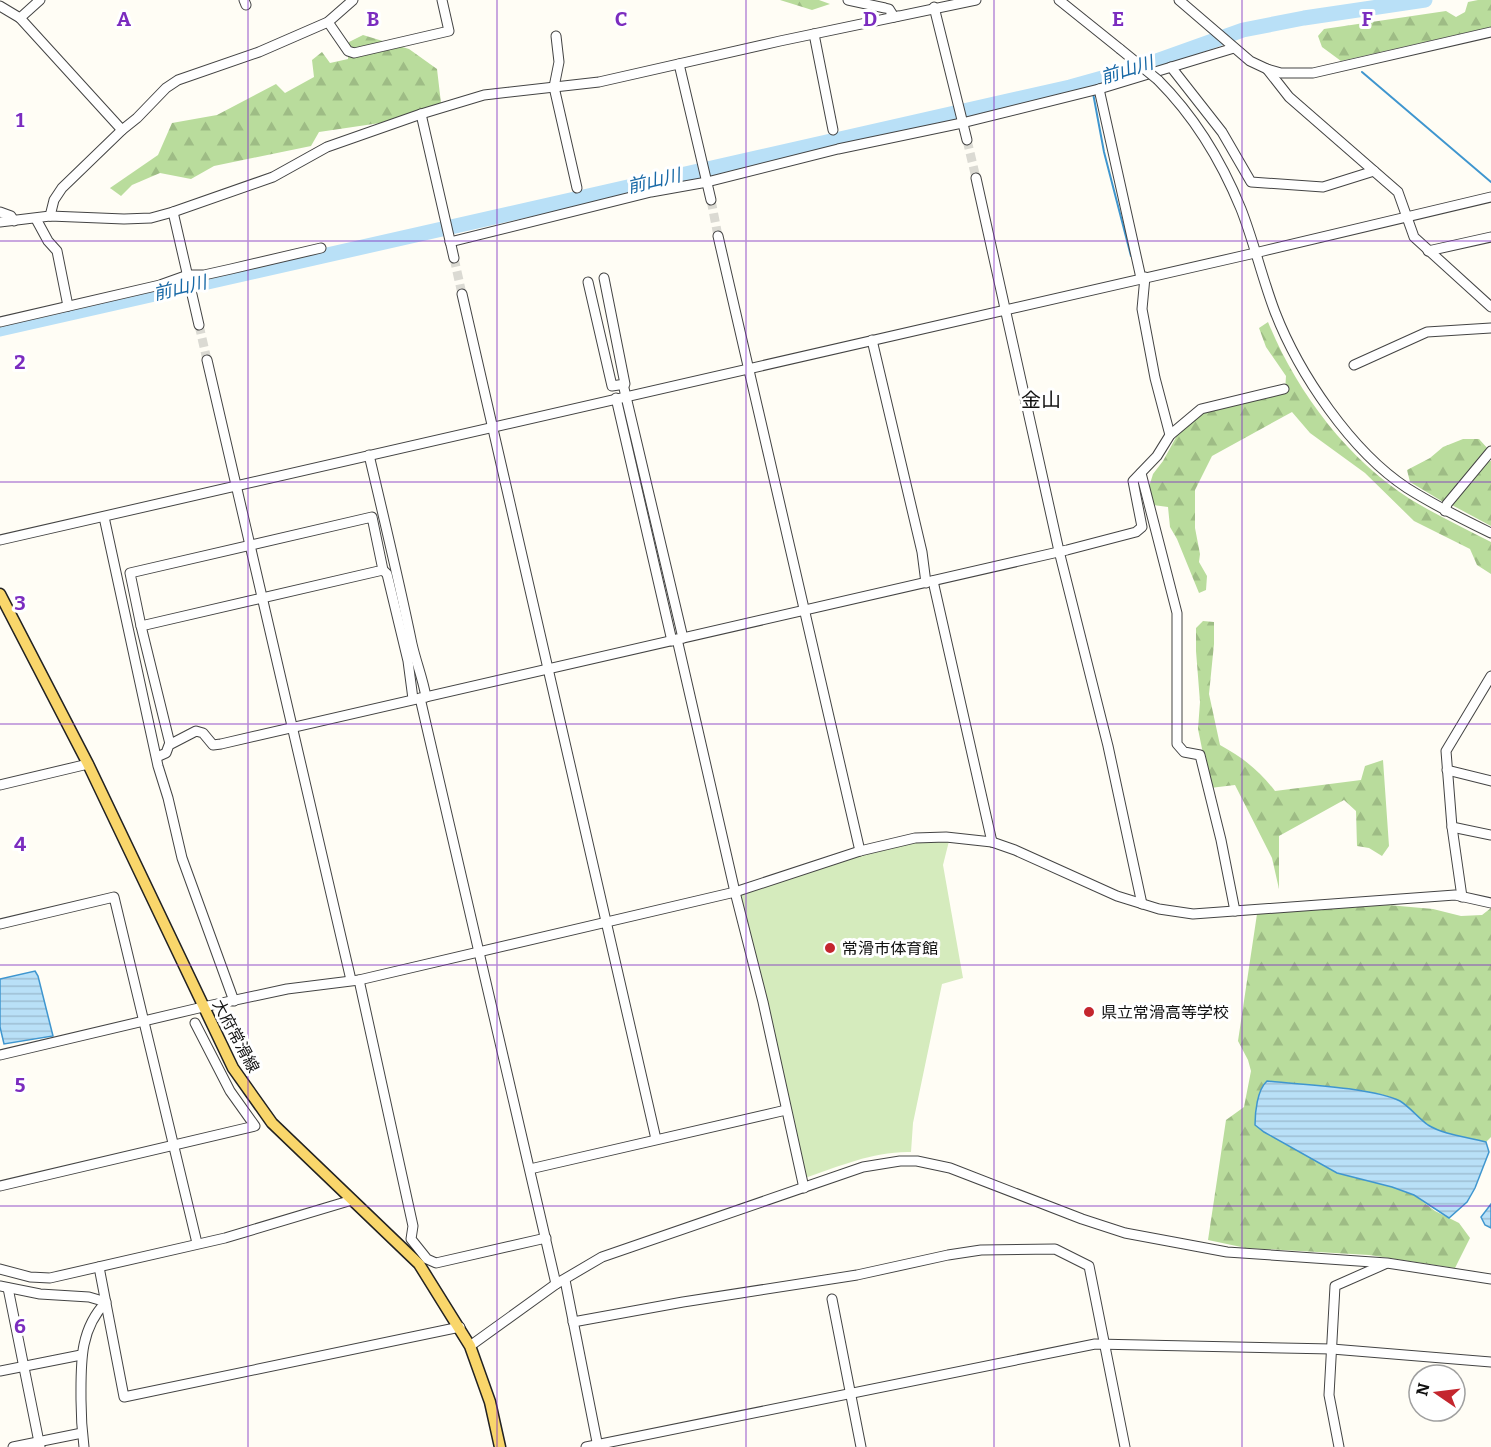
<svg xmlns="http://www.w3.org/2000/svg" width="1491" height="1447" viewBox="0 0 1491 1447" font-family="Bitter,'Noto Sans JP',serif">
  <defs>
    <pattern id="forest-firs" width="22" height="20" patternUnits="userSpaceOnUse" patternTransform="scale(1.5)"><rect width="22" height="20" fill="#b9dc9c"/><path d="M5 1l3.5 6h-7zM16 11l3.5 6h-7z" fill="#9ebc85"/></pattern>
    <pattern id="water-rules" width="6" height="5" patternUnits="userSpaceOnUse" patternTransform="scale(1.5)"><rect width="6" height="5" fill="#b9e0f7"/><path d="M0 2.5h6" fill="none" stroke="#9ebfd3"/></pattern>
  </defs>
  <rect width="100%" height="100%" fill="#fffdf5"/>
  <g fill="url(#forest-firs)">
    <polygon points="780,0 819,0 830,4 812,10"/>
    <polygon points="1478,0 1491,0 1491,27 1341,61 1322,47 1318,36 1324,29 1446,11 1456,17 1465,12 1468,2"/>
    <polygon points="363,35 409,49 437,69 441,103 380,123 319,132 311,146 214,166 191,179 160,173 132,185 121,196 110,188 158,155 172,123 217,115 276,84 285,93 314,77 312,60 322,52 330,63 348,59 349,42"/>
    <path d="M1268,322C1296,391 1347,459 1410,499C1436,515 1464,528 1491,542V574L1477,565L1470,549L1414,521L1365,473L1310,433L1292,412L1212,456L1195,490V528L1200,554L1199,562L1207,576L1206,590L1199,593L1177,539L1170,527L1168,507L1153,505L1149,487L1153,474L1163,461L1180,430L1200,412L1285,392L1286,376L1266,347L1259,328Z"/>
    <polygon points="1463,439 1479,439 1489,450 1445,503 1410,482 1407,470 1430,458 1443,447"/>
    <polygon points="1491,461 1491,526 1450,504 1483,462"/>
    <path d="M1203,621L1214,622V644L1209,694L1220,745C1242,757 1260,771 1275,791L1361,780L1365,766L1383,760L1389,846L1382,856L1369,848L1357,846L1356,811L1344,800L1279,836V889L1272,858L1235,785L1210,788L1198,729L1200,702L1196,651V628Z"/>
    <path d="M1388,905L1433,909L1461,916L1482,915L1491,908V1137L1486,1142C1468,1137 1444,1135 1428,1125C1418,1118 1410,1107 1400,1101C1371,1087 1301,1085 1267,1081L1331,1168L1337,1173L1392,1187L1414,1195L1435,1211L1459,1223L1470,1238L1455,1268L1369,1255L1246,1248L1208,1240L1226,1120L1244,1107L1251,1071L1248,1060L1238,1041L1257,914Z"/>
  </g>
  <path fill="#d5ebbd" d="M918,840L949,841L943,865L963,978L942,984L913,1123L911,1152C874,1151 840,1166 805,1178L740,895L896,844Z"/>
  <g fill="url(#water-rules)" stroke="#3f96cf" stroke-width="1.5">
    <polygon points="35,971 38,976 53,1036 4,1044 0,1027 0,979"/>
    <path d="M1267,1081C1301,1085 1371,1087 1400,1101C1410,1107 1418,1118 1428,1125C1444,1135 1468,1137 1486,1142L1489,1152L1475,1188L1467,1202L1449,1218L1414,1195L1392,1187L1337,1173L1264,1132L1255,1125C1255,1113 1257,1090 1267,1081Z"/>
    <polygon points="1491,1204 1491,1228 1485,1225 1481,1217"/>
  </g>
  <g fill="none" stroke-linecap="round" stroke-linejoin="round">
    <g stroke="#3f96cf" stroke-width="2">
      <polyline points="1304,18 1309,22"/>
      <polyline points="1362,72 1491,182"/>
      <polyline points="1093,93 1104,152 1131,256"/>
    </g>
    <polyline stroke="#b9e0f7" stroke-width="15" points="0,329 1070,87 1131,70 1243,30 1304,18 1425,0"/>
    <g stroke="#dbdad3" stroke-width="9" stroke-dasharray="9 4.5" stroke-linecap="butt">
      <polyline points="967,140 976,178"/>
      <polyline points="711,200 718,236"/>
      <polyline points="454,258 462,294"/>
      <polyline points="199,325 207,360"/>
    </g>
    <defs>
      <g id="minor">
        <polyline points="244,0 246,5"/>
        <polyline points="848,0 885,8 889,9 894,17 898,16"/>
        <polyline points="1059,0 1120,49"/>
        <polyline points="1179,0 1250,61 1267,69 1281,73 1313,73 1491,32"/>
        <polyline points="0,6 20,18 40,0"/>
        <polyline points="934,7 967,140"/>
        <polyline points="20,18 122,130"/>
        <polyline points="328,22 348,51 354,53 449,31 442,0"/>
        <polyline points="814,34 833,130"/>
        <polyline points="556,36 559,62 554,87 577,188"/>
        <polyline points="679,64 711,200"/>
        <polyline points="1171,67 1222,132 1251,182 1323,187 1374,171"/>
        <polyline points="1267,69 1289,97 1398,192 1414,237 1491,307"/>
        <path d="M1158,80C1195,117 1221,160 1241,209C1254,242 1262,278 1275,312C1299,374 1351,451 1407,488C1434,505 1462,519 1491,533"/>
        <polyline points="1099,89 1141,278"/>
        <polyline points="421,114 454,258"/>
        <polyline points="976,178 1059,551 1108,746 1142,904"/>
        <polyline points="0,212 11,216 14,221"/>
        <polyline points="173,212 199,325"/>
        <polyline points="50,216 54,200 62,188 122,130 137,118 166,88 178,80 259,52 328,22 353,0"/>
        <polyline points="36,219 48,241 57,251 68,306"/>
        <polyline points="0,222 50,216 124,219 151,218 173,212 273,177 327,147 421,114 484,95 599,82 780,41 976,0"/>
        <polyline points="718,236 860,851"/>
        <polyline points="450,242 651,192 707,182 838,149 962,123 1099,89 1234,48"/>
        <polyline points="1428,251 1491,237"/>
        <polyline points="1145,277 1142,309 1155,378 1170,435"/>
        <polyline points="588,282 612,386 625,384 604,278"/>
        <polyline points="462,294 656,1139"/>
        <polyline points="0,322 160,285 188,275 204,275 231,269 321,248"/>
        <polyline points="872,340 922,552 926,583"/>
        <polyline points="207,360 351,980"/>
        <polyline points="1354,365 1427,332 1491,328"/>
        <polyline points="623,384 683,638"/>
        <polyline points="616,398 672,641"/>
        <path d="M369,455C384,518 399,581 412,644C416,662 423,679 426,697"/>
        <polyline points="1141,473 1177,613 1177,744 1184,752 1200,755 1221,840 1235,911"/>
        <polyline points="1445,511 1447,504 1491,451"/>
        <polyline points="104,517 158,766 168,798 182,858 234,1001"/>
        <polyline points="0,540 1255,253 1491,197"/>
        <polyline points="383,570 141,626 130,573 372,517 383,570 387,574 408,661 413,699"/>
        <polyline points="933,581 992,842"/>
        <polyline points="141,626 170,744"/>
        <polyline points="677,639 735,892 763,1002 804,1188"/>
        <polyline points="420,698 556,1284"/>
        <polyline points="157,757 166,753 169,745 196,731 203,733 213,745 221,744 1067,550 1136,532 1142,527 1133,481 1157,456 1170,435 1201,409 1284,389"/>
        <polyline points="1447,770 1491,781"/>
        <polyline points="0,785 88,764"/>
        <polyline points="1452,827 1491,835"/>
        <polyline points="1462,897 1452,827 1446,751 1491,676"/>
        <polyline points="0,924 114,897 197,1243"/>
        <polyline points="359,980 413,1226 411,1239 427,1259 436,1263 546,1238"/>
        <polyline points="0,1055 203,1007 287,989 359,980 735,892 860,851 915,838 946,837 992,842 1015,850 1117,896 1159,909 1193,914 1455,895 1491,903"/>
        <polyline points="530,1169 786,1110"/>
        <polyline points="0,1186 255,1126 230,1091 195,1023"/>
        <polyline points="99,1267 124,1397 460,1327"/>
        <polyline points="0,1269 30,1277 50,1278 225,1238 352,1200"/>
        <polyline points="565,1280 598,1447"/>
        <path d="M0,1286L40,1294L89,1297L106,1302C79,1330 81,1364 81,1400C81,1416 82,1431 84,1447"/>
        <polyline points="8,1288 40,1447"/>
        <polyline points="832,1299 861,1447"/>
        <polyline points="573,1322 683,1302 857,1275 948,1255 981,1250 1055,1249 1089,1266 1125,1447"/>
        <polyline points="470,1346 556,1284 602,1257 863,1167 900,1161 917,1161 950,1168 1082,1219 1125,1233 1227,1252 1387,1263 1491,1279"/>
        <polyline points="0,1371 81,1355"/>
        <polyline points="13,1447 82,1433"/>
        <polyline points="586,1447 1095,1344 1332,1349 1491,1362"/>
        <polyline points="1339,1447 1329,1395 1335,1286 1385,1264"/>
      </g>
      <polyline id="major" points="0,594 88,764 233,1068 272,1123 419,1264 470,1346 490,1402 500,1447"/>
    </defs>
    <use href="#minor" stroke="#444" stroke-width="11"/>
    <use href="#major" stroke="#222" stroke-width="13"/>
    <use href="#minor" stroke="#fff" stroke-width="9"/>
    <use href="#major" stroke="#f9d66b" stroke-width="10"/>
    <defs>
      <polyline id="minor-bridge" points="1120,49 1158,80"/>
    </defs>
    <use href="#minor-bridge" stroke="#444" stroke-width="11" stroke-linecap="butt"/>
    <use href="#minor-bridge" stroke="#fff" stroke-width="9"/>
  </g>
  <path fill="none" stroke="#7b2cbf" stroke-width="1.5" stroke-opacity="0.55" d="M248,0V1447M497,0V1447M746,0V1447M994,0V1447M1242,0V1447M0,241H1491M0,482H1491M0,724H1491M0,965H1491M0,1206H1491"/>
  <g fill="#c4262e" stroke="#fff" stroke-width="2">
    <circle cx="830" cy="948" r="6"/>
    <circle cx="1089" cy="1012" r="6"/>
  </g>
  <g text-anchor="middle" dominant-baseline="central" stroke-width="6" stroke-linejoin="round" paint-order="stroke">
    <g font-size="16" fill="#111" stroke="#fff" text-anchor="start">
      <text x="842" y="948">常滑市体育館</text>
      <text x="1101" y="1012">県立常滑高等学校</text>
    </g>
    <g font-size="16" fill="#111" stroke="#fff">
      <text transform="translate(236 1036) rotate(62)">大府常滑線</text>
    </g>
    <g font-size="18" font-style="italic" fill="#1768a6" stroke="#fff">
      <text transform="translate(1127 70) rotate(-17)">前山川</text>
      <text transform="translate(654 181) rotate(-13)">前山川</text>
      <text transform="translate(180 288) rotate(-13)">前山川</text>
    </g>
    <g font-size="20" fill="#111" stroke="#fff">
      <text x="1041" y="400">金山</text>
    </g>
  </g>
  <g font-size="20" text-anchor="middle" font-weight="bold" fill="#7b2cbf" stroke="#fff" stroke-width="6" stroke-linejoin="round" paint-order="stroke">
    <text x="124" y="26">A</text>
    <text x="373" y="26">B</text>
    <text x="621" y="26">C</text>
    <text x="870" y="26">D</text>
    <text x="1118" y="26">E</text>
    <text x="1367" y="26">F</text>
    <text x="20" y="127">1</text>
    <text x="20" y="369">2</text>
    <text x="20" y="610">3</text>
    <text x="20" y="851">4</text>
    <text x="20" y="1092">5</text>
    <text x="20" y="1333">6</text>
  </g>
  <g transform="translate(1437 1393) rotate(284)"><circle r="28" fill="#ffffff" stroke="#a0a0a0" stroke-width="1.5"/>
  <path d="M0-4.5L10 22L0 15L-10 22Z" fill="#c4262e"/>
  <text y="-9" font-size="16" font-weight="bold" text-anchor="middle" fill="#111111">N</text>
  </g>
</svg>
